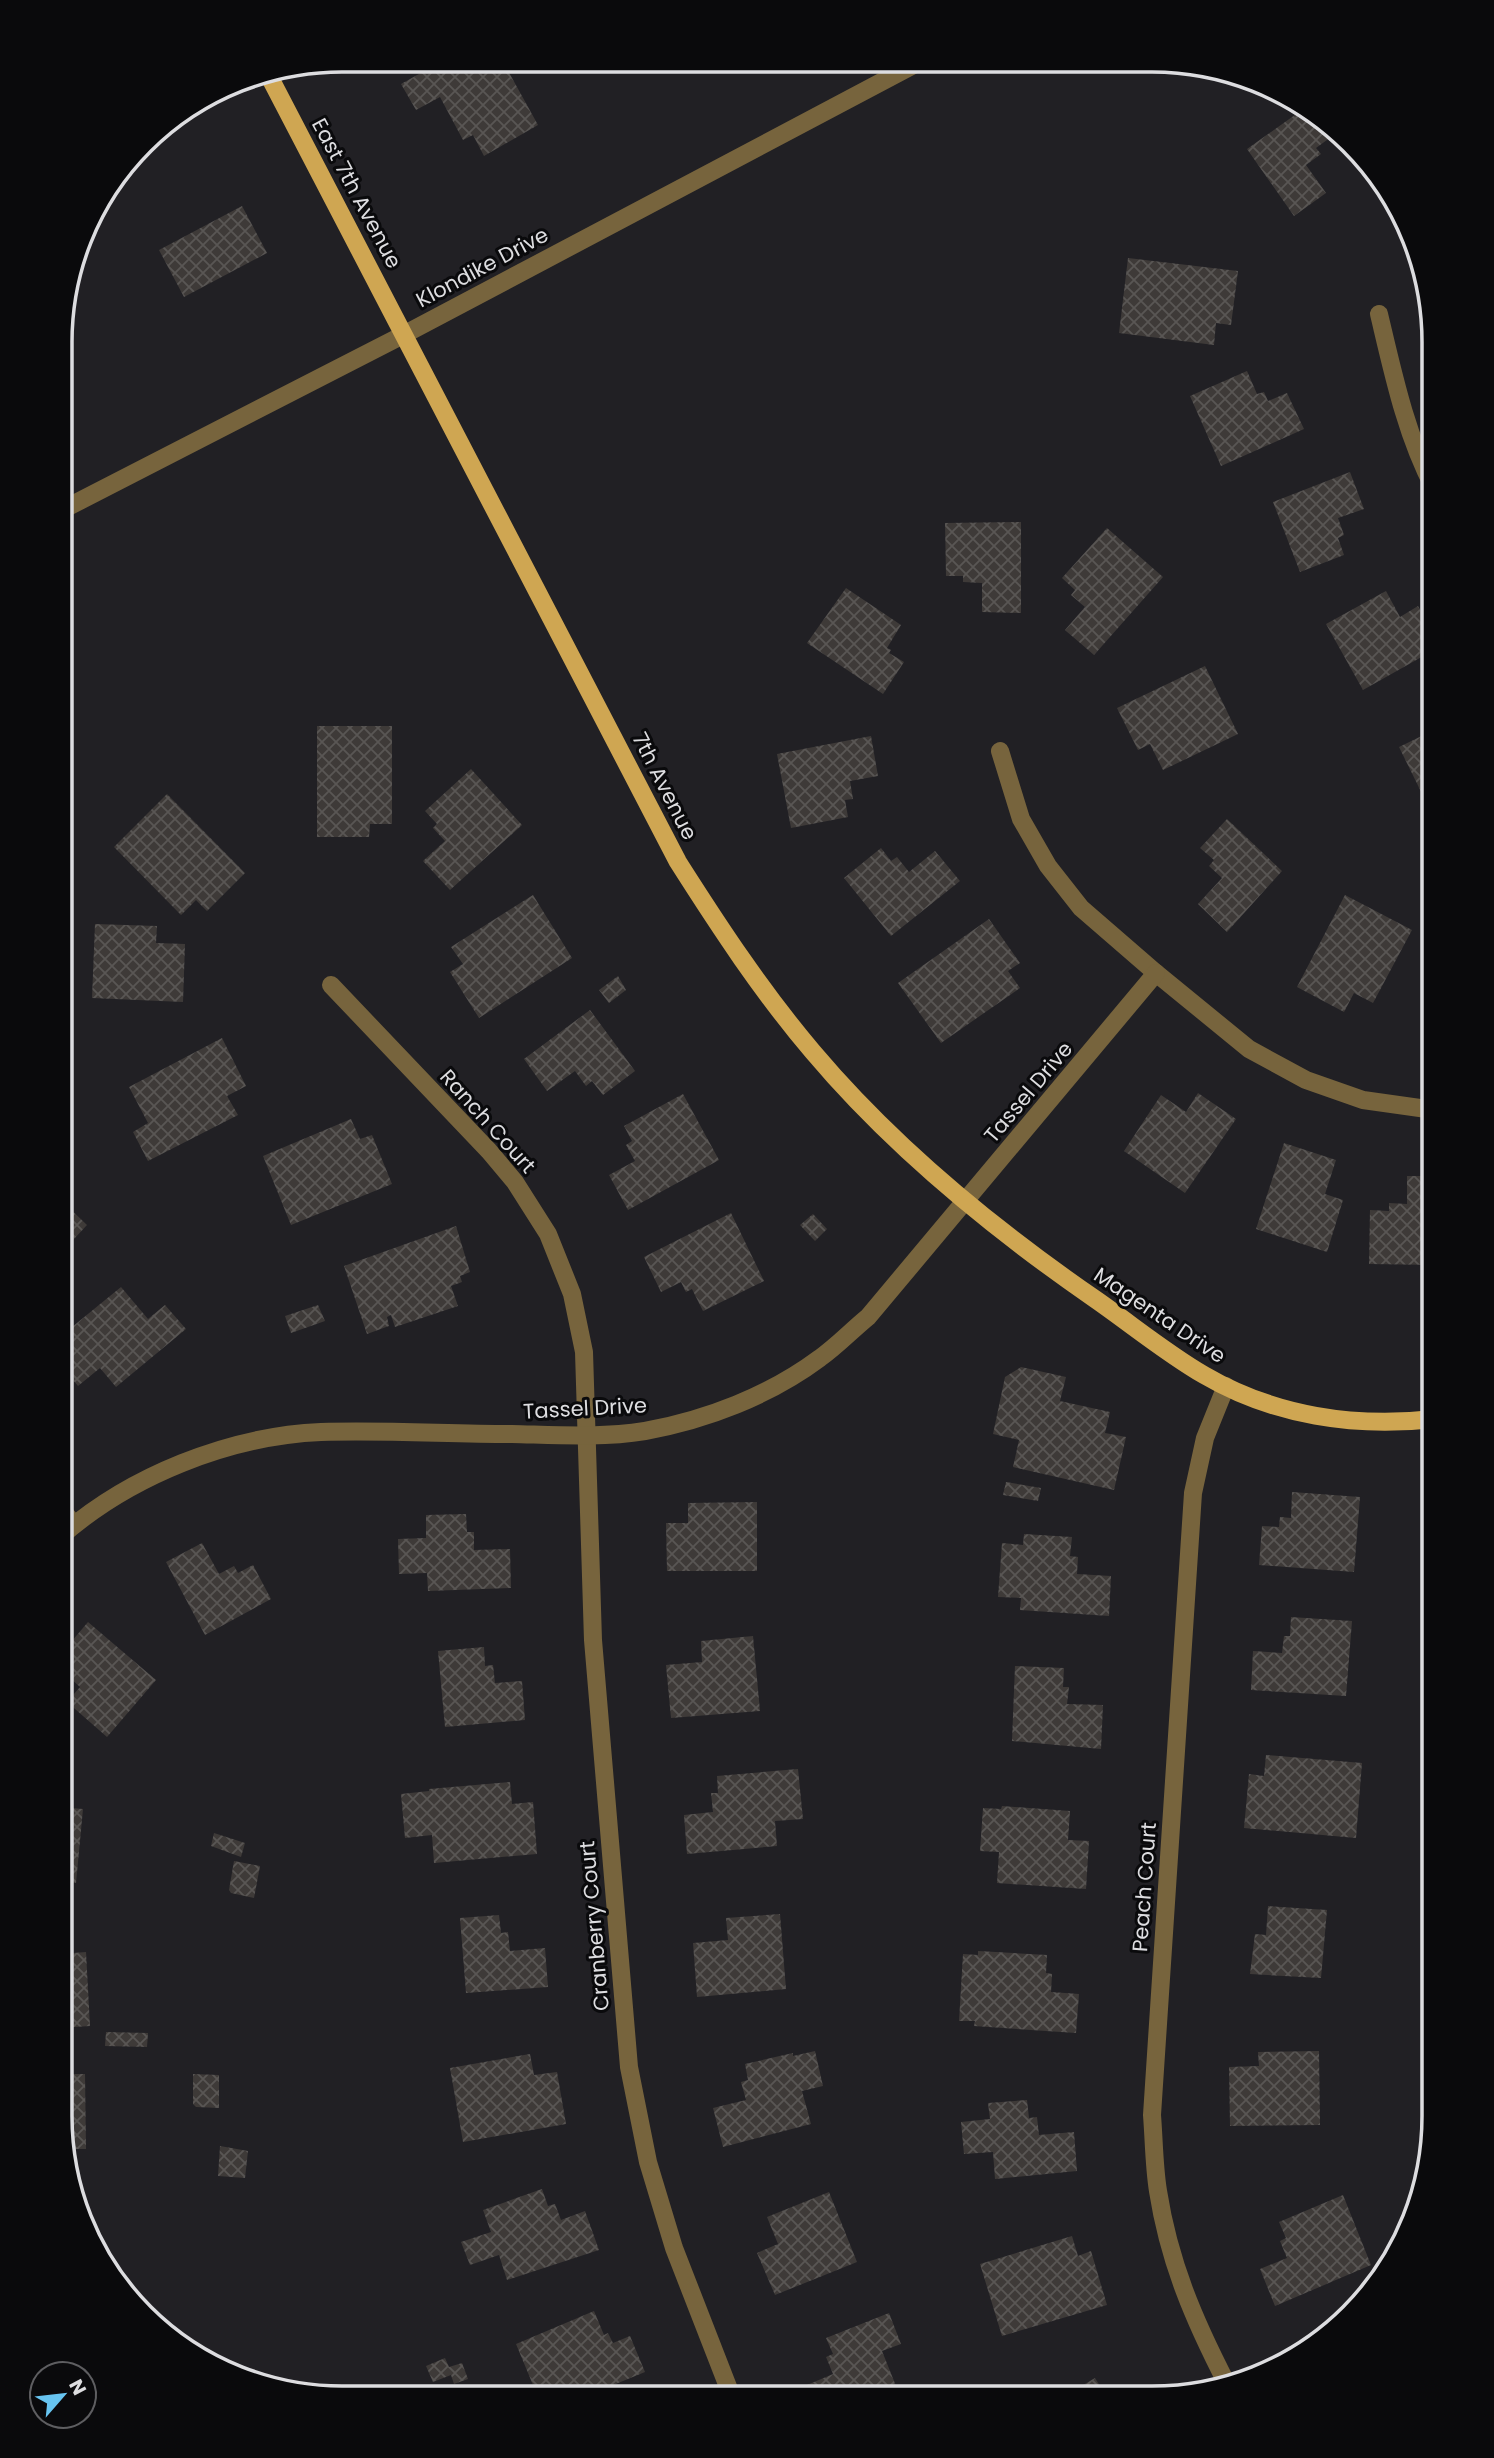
<svg xmlns="http://www.w3.org/2000/svg" width="1494" height="2458" viewBox="0 0 1494 2458" font-family="Poppins,sans-serif">
  <defs>
    <pattern id="building-cross-hatch" width="8" height="8" patternUnits="userSpaceOnUse" patternTransform="scale(1.75)"><rect width="8" height="8" fill="#3e3a38"/><path d="M0 0l8 8M0 8l8-8" fill="none" stroke="#595654"/></pattern>
  </defs>
  <rect width="100%" height="100%" fill="#212024"/>
  <g fill="url(#building-cross-hatch)">
    <polygon points="444,60 486,60 489,67 502,60 538,125 484,156 473,135 463,140 440,97 416,110 401,84"/>
    <polygon points="1306,107 1312,111 1331,137 1316,148 1321,154 1306,165 1326,193 1294,216 1247,149"/>
    <polygon points="242,206 267,253 184,297 159,250"/>
    <polygon points="1128,258 1238,271 1231,325 1216,323 1214,345 1119,333"/>
    <polygon points="1247,371 1257,394 1264,392 1268,401 1287,393 1304,429 1221,466 1190,396"/>
    <polygon points="1350,472 1364,509 1338,518 1344,535 1338,538 1344,555 1300,572 1273,502"/>
    <polygon points="1021,522 1021,613 982,612 982,583 963,582 963,576 946,576 945,523"/>
    <polygon points="1107,528 1163,577 1094,655 1065,630 1085,607 1071,595 1075,590 1062,578"/>
    <polygon points="846,588 901,625 887,648 891,650 889,653 904,662 883,694 807,643"/>
    <polygon points="1386,591 1400,617 1418,606 1434,635 1434,650 1363,690 1326,624"/>
    <polygon points="1205,666 1238,734 1163,770 1150,744 1138,750 1117,708"/>
    <polygon points="317,726 392,726 392,824 370,824 369,837 317,837"/>
    <polygon points="1434,730 1434,813 1432,814 1399,747"/>
    <polygon points="871,736 878,776 850,781 853,799 845,800 848,817 791,828 777,754"/>
    <polygon points="471,769 522,825 450,890 423,861 445,841 433,828 437,824 425,811"/>
    <polygon points="167,794 245,873 207,911 196,900 181,915 114,847"/>
    <polygon points="1227,819 1282,871 1227,932 1198,904 1222,878 1209,866 1214,860 1200,848"/>
    <polygon points="881,848 891,861 897,857 909,872 935,851 960,881 891,936 844,878"/>
    <polygon points="533,895 572,958 479,1018 450,972 463,964 451,947"/>
    <polygon points="1345,895 1412,930 1373,1003 1354,993 1344,1012 1297,987"/>
    <polygon points="989,919 1020,963 1008,971 1020,988 941,1043 898,983"/>
    <polygon points="95,924 157,926 156,943 185,944 183,1002 92,998"/>
    <polygon points="618,976 626,990 609,1003 599,990"/>
    <polygon points="590,1010 635,1071 603,1095 592,1081 586,1086 575,1071 547,1091 524,1059"/>
    <polygon points="222,1038 246,1086 227,1096 238,1115 148,1161 133,1132 148,1123 129,1087"/>
    <polygon points="1198,1093 1236,1119 1185,1193 1124,1151 1161,1095 1186,1112"/>
    <polygon points="683,1094 719,1160 628,1210 609,1175 635,1161 626,1145 632,1141 624,1126"/>
    <polygon points="351,1119 360,1139 372,1135 392,1184 291,1225 263,1156"/>
    <polygon points="1284,1143 1336,1160 1325,1194 1343,1200 1327,1252 1256,1229"/>
    <polygon points="63,1145 73,1154 61,1169 61,1148"/>
    <polygon points="1407,1176 1434,1176 1434,1265 1369,1264 1370,1210 1389,1211 1389,1203 1407,1204"/>
    <polygon points="61,1200 87,1225 61,1253"/>
    <polygon points="731,1213 764,1281 703,1311 692,1289 686,1292 681,1282 661,1292 644,1257"/>
    <polygon points="813,1214 827,1229 815,1241 800,1225"/>
    <polygon points="456,1226 470,1272 460,1276 462,1282 451,1286 458,1306 395,1327 391,1315 387,1317 389,1326 367,1334 344,1266"/>
    <polygon points="121,1287 148,1319 165,1305 186,1329 116,1387 100,1368 78,1386 60,1365 61,1336"/>
    <polygon points="318,1305 325,1321 291,1333 285,1316"/>
    <polygon points="1021,1367 1066,1377 1060,1401 1110,1412 1105,1433 1126,1437 1114,1490 1013,1467 1019,1440 993,1434 1005,1377"/>
    <polygon points="1006,1482 1041,1488 1038,1501 1003,1495"/>
    <polygon points="1292,1492 1360,1497 1354,1572 1259,1565 1262,1526 1279,1527 1280,1517 1291,1518"/>
    <polygon points="757,1502 757,1571 667,1571 666,1523 688,1523 688,1503"/>
    <polygon points="466,1514 467,1532 474,1532 474,1550 510,1549 511,1588 428,1591 427,1573 399,1574 398,1539 426,1538 426,1515"/>
    <polygon points="1024,1534 1072,1537 1070,1556 1078,1557 1077,1574 1111,1576 1109,1616 1020,1610 1021,1598 998,1597 1002,1543 1023,1545"/>
    <polygon points="202,1543 219,1574 234,1566 238,1573 253,1565 271,1599 205,1635 166,1562"/>
    <polygon points="1291,1617 1352,1621 1346,1696 1251,1690 1253,1651 1282,1653 1284,1636 1290,1636"/>
    <polygon points="88,1622 156,1680 107,1737 67,1702 80,1687 60,1669 60,1655"/>
    <polygon points="753,1636 760,1711 671,1718 666,1665 702,1662 701,1641"/>
    <polygon points="484,1647 485,1666 493,1665 495,1683 522,1681 525,1720 445,1727 438,1651"/>
    <polygon points="1015,1666 1064,1668 1063,1687 1069,1687 1067,1704 1103,1705 1101,1749 1012,1741"/>
    <polygon points="1266,1755 1362,1763 1356,1838 1244,1828 1249,1774 1264,1776"/>
    <polygon points="798,1769 803,1819 775,1821 777,1846 687,1854 684,1815 713,1812 711,1793 718,1793 717,1776"/>
    <polygon points="510,1782 512,1804 533,1802 537,1854 434,1863 432,1835 405,1838 401,1794 429,1791 429,1789"/>
    <polygon points="1002,1806 1070,1811 1068,1840 1089,1841 1086,1889 997,1883 999,1852 980,1851 983,1808 1001,1809"/>
    <polygon points="60,1807 83,1809 76,1883 60,1882"/>
    <polygon points="214,1833 245,1843 241,1857 211,1846"/>
    <polygon points="234,1861 260,1866 254,1898 231,1893 229,1890"/>
    <polygon points="1268,1906 1327,1910 1321,1978 1250,1974 1255,1934 1266,1935"/>
    <polygon points="780,1914 786,1989 697,1997 693,1943 728,1940 726,1918"/>
    <polygon points="499,1915 501,1933 508,1932 510,1951 545,1948 548,1987 466,1993 460,1918"/>
    <polygon points="978,1951 1047,1955 1046,1973 1052,1974 1051,1992 1079,1994 1076,2033 974,2026 975,2021 959,2021 963,1954 978,1955"/>
    <polygon points="86,1952 90,2026 60,2028 60,1954"/>
    <polygon points="106,2032 148,2033 147,2047 105,2046"/>
    <polygon points="815,2051 823,2086 802,2091 811,2124 723,2147 713,2108 746,2100 741,2082 748,2080 745,2064 793,2053 793,2056"/>
    <polygon points="1319,2051 1320,2125 1230,2126 1229,2067 1259,2066 1258,2052"/>
    <polygon points="530,2054 534,2075 557,2072 566,2124 463,2142 450,2068"/>
    <polygon points="60,2074 85,2074 86,2149 66,2149 60,2116"/>
    <polygon points="193,2074 219,2075 219,2108 196,2107 193,2104"/>
    <polygon points="1027,2100 1029,2118 1037,2117 1039,2135 1074,2132 1077,2171 995,2179 993,2152 964,2154 961,2122 990,2119 988,2103"/>
    <polygon points="220,2146 248,2151 245,2178 218,2176"/>
    <polygon points="542,2189 548,2206 555,2204 561,2220 585,2211 599,2250 507,2280 499,2255 470,2265 461,2242 491,2232 483,2210"/>
    <polygon points="829,2192 857,2262 775,2295 757,2253 778,2244 767,2217"/>
    <polygon points="1343,2195 1371,2265 1275,2306 1260,2269 1287,2258 1280,2241 1286,2238 1279,2222"/>
    <polygon points="1072,2236 1078,2256 1091,2251 1107,2305 1002,2336 980,2264"/>
    <polygon points="594,2311 604,2335 608,2333 613,2343 630,2336 645,2372 584,2397 538,2397 516,2344"/>
    <polygon points="889,2313 901,2344 882,2351 898,2391 881,2398 812,2398 807,2385 833,2374 826,2357 833,2354 826,2338"/>
    <polygon points="155,2325 213,2352 208,2362 170,2340"/>
    <polygon points="445,2358 449,2367 462,2363 468,2379 454,2384 451,2375 433,2382 426,2366"/>
    <polygon points="1095,2378 1105,2394 1111,2390 1116,2398 1061,2398"/>
    <polygon points="318,2384 325,2396 300,2395"/>
  </g>
  <g fill="none" stroke-linecap="round" stroke-linejoin="round">
    <g stroke="#77643d" stroke-width="18">
      <path d="M1379,314C1393,373 1406,435 1434,488"/>
      <polyline points="62,510 405,334 921,61"/>
      <polyline points="1000,751 1021,819 1048,866 1081,908 1156,973 1249,1049 1306,1080 1363,1100 1434,1110"/>
      <polyline points="331,985 489,1151 515,1182 548,1234 572,1294 584,1352 593,1640 629,2067 648,2162 674,2248 732,2397"/>
      <path d="M1226,1386L1205,1438L1193,1493L1152,2115C1154,2140 1154,2166 1158,2191C1169,2262 1194,2320 1227,2384"/>
      <polyline points="60,1507 74,1525"/>
      <path d="M60,1537C129,1476 229,1436 321,1432C385,1430 449,1434 512,1434C556,1435 602,1438 645,1431C706,1420 769,1396 820,1358C837,1346 852,1330 868,1317L1156,973"/>
    </g>
    <path stroke="#cfa652" stroke-width="18" d="M268,74L678,862C720,928 762,992 813,1052C894,1148 992,1228 1095,1299C1131,1324 1166,1353 1204,1375C1274,1416 1355,1428 1434,1419"/>
  </g>
  <g text-anchor="middle" dominant-baseline="central" stroke-width="6" stroke-linejoin="round" paint-order="stroke">
    <g font-size="21" fill="#dddde0" stroke="#0a0a0c">
      <text transform="translate(357 193) rotate(62)">East 7th Avenue</text>
      <text transform="translate(482 267) rotate(-28)">Klondike Drive</text>
      <text transform="translate(665 786) rotate(63)">7th Avenue</text>
      <text transform="translate(1028 1092) rotate(-50)">Tassel Drive</text>
      <text transform="translate(488 1121) rotate(48)">Ranch Court</text>
      <text transform="translate(1160 1315) rotate(34)">Magenta Drive</text>
      <text transform="translate(585 1408) rotate(-3)">Tassel Drive</text>
      <text transform="translate(1144 1887) rotate(-86)">Peach Court</text>
      <text transform="translate(594 1926) rotate(-95)">Cranberry Court</text>
    </g>
  </g>
  <path d="M0 0H1494V2458H0ZM342 72H1152A270 270 0 0 1 1422 342V2116A270 270 0 0 1 1152 2386H342A270 270 0 0 1 72 2116V342A270 270 0 0 1 342 72Z" fill="#0a0a0c" fill-rule="evenodd"/>
  <path fill="none" stroke="#dddde0" stroke-width="3.5" d="M342 72H1152A270 270 0 0 1 1422 342V2116A270 270 0 0 1 1152 2386H342A270 270 0 0 1 72 2116V342A270 270 0 0 1 342 72Z"/>
  <g transform="translate(63 2395) rotate(62)"><circle r="33" fill="#0a0a0c" stroke="#5e5e61" stroke-width="2"/>
  <path d="M0-5L12 26L0 18L-12 26Z" fill="#67c4f0"/>
  <text y="-10" font-size="19" font-weight="bold" text-anchor="middle" fill="#dddde0">N</text>
  </g>
</svg>
